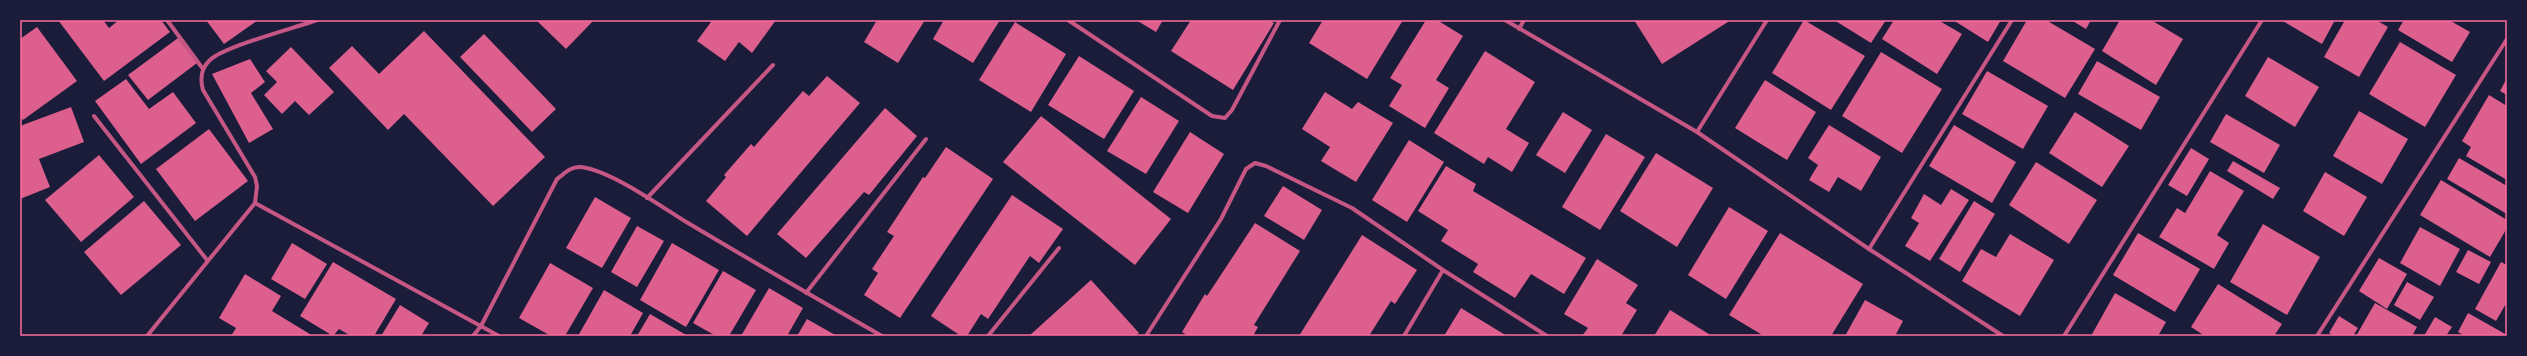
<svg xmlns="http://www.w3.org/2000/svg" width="2527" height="356" viewBox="0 0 2527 356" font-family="'Roboto Condensed',sans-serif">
  <rect width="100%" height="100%" fill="#1b1b3a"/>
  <g fill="#dd5f8e">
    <polygon points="58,20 103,20 109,28 119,20 161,20 170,32 104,81"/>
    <polygon points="206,20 258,20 224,44"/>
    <polygon points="536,20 594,20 566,49"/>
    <polygon points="708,20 776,20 752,53 739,42 725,61 697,41 711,22"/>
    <polygon points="877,20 925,20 898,63 864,42"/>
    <polygon points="944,20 1000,20 973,63 933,39"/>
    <polygon points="1136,20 1163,20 1156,32"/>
    <polygon points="1191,20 1268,20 1274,23 1233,90 1171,51"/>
    <polygon points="1323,20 1403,20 1367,79 1309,43"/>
    <polygon points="1426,20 1437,20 1463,36 1436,80 1449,88 1425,128 1389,106 1402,85 1390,78"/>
    <polygon points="1634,20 1731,20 1662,64"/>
    <polygon points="1804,20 1865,56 1831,110 1772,73"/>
    <polygon points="1834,20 1886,20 1871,43"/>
    <polygon points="1894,20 1938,20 1962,34 1937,74 1882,39"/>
    <polygon points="1953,20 2001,20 1988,42"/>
    <polygon points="2027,20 2046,20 2095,49 2065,98 2003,61"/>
    <polygon points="2071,20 2091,20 2086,29"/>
    <polygon points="2120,20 2151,20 2183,39 2156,85 2102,51"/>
    <polygon points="2281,20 2335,20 2322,44"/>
    <polygon points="2345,20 2376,20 2388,27 2359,77 2324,57"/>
    <polygon points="2404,20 2449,20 2470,32 2452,62 2398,30"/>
    <polygon points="1015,22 1066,54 1031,112 979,80"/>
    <polygon points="37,27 77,81 23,120 20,117 20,39"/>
    <polygon points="424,31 545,157 493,206 404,114 388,130 329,68 352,46 379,74"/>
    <polygon points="484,34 556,109 532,132 460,57"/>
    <polygon points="178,38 197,63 148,100 128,75"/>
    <polygon points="2400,42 2456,75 2425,127 2369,94"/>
    <polygon points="291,47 334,92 309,115 295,101 282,114 264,95 277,82 266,71"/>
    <polygon points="1485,51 1535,82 1506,129 1529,143 1512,172 1488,157 1484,164 1434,133"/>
    <polygon points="1881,52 1942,89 1902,153 1842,116"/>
    <polygon points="1079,56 1134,91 1104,139 1048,105"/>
    <polygon points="2268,57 2319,87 2295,127 2245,96"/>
    <polygon points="250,59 265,82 251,93 273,129 249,143 212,74"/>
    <polygon points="2097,61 2160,97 2141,130 2078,94"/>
    <polygon points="1987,71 2048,106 2023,149 1962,114"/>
    <polygon points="827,76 860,103 747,236 706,201 726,177 724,175 751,144 754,147 803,91 809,96"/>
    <polygon points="2507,78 2507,95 2500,91"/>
    <polygon points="126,79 149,109 173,92 196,123 141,164 95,101"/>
    <polygon points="1765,80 1816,112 1787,160 1735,128"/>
    <polygon points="1325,92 1352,109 1358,102 1393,123 1356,182 1321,161 1330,147 1302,129"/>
    <polygon points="2489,95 2507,106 2507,180 2466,156 2471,147 2462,141"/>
    <polygon points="1141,97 1179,121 1146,174 1107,151"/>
    <polygon points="71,107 84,142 39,159 50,187 20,199 20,126"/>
    <polygon points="885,108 917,136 869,195 864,192 806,258 777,234"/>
    <polygon points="2359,111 2408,139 2382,184 2333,156"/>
    <polygon points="1563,112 1592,130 1565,173 1536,155"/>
    <polygon points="2075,112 2129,146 2102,187 2049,153"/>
    <polygon points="2226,114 2280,145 2264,173 2210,142"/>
    <polygon points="1041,116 1171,219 1135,265 1003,162"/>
    <polygon points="1829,125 1881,157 1861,191 1838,177 1829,192 1809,180 1818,165 1808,158"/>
    <polygon points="1954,125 2016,162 1992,203 1929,166"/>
    <polygon points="209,129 248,181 195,221 156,169"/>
    <polygon points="1190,132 1224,154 1188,213 1153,192"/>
    <polygon points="1606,134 1645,157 1600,230 1562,207"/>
    <polygon points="1409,140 1444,162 1407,222 1372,200"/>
    <polygon points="946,147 993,179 900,318 864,295 878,273 872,269 894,236 887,232 923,177 925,178"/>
    <polygon points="2191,148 2209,159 2187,196 2168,185"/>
    <polygon points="1656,153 1713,188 1677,247 1620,211"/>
    <polygon points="99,155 134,197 81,242 45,200"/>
    <polygon points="2459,158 2507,186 2507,214 2447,179"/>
    <polygon points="2233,161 2280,188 2273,199 2227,171"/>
    <polygon points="2036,162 2097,200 2069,244 2009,205"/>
    <polygon points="1446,166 1476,184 1473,191 1586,258 1564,294 1531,274 1515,298 1473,272 1478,264 1441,241 1448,230 1418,211"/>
    <polygon points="2210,171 2244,191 2217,235 2229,243 2214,269 2159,237 2177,208 2185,213"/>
    <polygon points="2325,172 2367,197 2344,236 2303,211"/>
    <polygon points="2441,180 2507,220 2507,228 2490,257 2420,215"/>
    <polygon points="1283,186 1322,210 1304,240 1264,216"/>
    <polygon points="1951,189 1969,200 1930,261 1905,246 1919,223 1911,218 1924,194 1941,205"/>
    <polygon points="1012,195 1063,229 1039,263 1030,256 988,319 981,314 967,336 961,336 931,316"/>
    <polygon points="595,197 631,218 602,268 566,248"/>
    <polygon points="144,201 181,245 121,295 84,252"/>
    <polygon points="1974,201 1995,214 1960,272 1939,259"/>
    <polygon points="1729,207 1768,231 1726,299 1688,275"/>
    <polygon points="1255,223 1300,251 1254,325 1258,327 1253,336 1188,336 1182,332 1205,294 1207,296"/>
    <polygon points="2263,224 2320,257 2287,315 2230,282"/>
    <polygon points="637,226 664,241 637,287 611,272"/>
    <polygon points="2420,227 2460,249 2440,286 2400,263"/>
    <polygon points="1780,233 1863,284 1831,336 1764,336 1729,315"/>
    <polygon points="2138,233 2200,269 2175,312 2113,275"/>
    <polygon points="2010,234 2054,260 2020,316 1962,281 1981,249 1996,257"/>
    <polygon points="1362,235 1417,270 1395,304 1391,301 1369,336 1299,336"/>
    <polygon points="292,243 327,264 305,299 271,279"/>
    <polygon points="672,243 719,270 686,327 640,300"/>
    <polygon points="2468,250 2491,262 2479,284 2456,272"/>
    <polygon points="2379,258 2407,274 2387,309 2359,291"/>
    <polygon points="1597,259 1638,285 1626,303 1637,310 1621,336 1582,336 1588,328 1564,314"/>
    <polygon points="333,262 396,299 374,336 351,336 339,329 333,336 300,316"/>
    <polygon points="2501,262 2507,265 2507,302 2496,321 2475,309"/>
    <polygon points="550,263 593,288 565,336 551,336 519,318"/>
    <polygon points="723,271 756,290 729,336 716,336 693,323"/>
    <polygon points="245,274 281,296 272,311 313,336 231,336 236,328 219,318"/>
    <polygon points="1091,280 1139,333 1135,336 1029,336"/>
    <polygon points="2407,282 2434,297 2420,320 2394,305"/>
    <polygon points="2218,284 2282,324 2274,336 2205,336 2191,327"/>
    <polygon points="769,288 803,308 787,336 741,336"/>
    <polygon points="604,290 643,313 630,336 578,336"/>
    <polygon points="2115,293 2166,322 2158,336 2091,336"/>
    <polygon points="1865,300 1903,321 1895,336 1845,336"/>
    <polygon points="2375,303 2417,327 2412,336 2356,336"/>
    <polygon points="400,305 429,323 421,336 381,336"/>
    <polygon points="1461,308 1507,336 1444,336"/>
    <polygon points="1670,310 1712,336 1654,336"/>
    <polygon points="2468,313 2507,335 2507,336 2465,336 2458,332"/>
    <polygon points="650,314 681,332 688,336 637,336"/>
    <polygon points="2339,316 2358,328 2353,336 2335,336 2329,333"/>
    <polygon points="2435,317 2452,327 2446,336 2424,336"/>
    <polygon points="807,319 837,336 797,336"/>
  </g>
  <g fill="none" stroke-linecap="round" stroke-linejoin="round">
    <g stroke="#c65784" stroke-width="4">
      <polyline points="167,20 203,69"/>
      <polyline points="1068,20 1212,116 1225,118 1232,110 1280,20"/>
      <polyline points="1505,20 1697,132 1869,249 2003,336"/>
      <polyline points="1519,29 1524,20"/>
      <polyline points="94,116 207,260"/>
      <polyline points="1697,132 1767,20"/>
      <polyline points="647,198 773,65"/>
      <polyline points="255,203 499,336"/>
      <polyline points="1869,249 2012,20"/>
      <polyline points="806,293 926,139"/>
      <path d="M147,336L255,203L257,186L255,177L203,90C200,79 201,68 210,60C225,46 295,28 317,20"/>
      <path d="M473,336L481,326L557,179C564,174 571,166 581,167C612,171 660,206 688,223C752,261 817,299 882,336"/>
      <polyline points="988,336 1059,248"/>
      <polyline points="1146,336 1221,219 1246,169 1255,163 1266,166 1352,208 1443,270 1547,336"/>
      <polyline points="1404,336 1443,270"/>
      <polyline points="2064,336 2262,20"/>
      <polyline points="2317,336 2507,39"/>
    </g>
  </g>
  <rect width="2527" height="356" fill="none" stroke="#1b1b3a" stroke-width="42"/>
  <rect x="21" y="21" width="2485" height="314" fill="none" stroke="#ff6b9d" stroke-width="1.5"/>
</svg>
